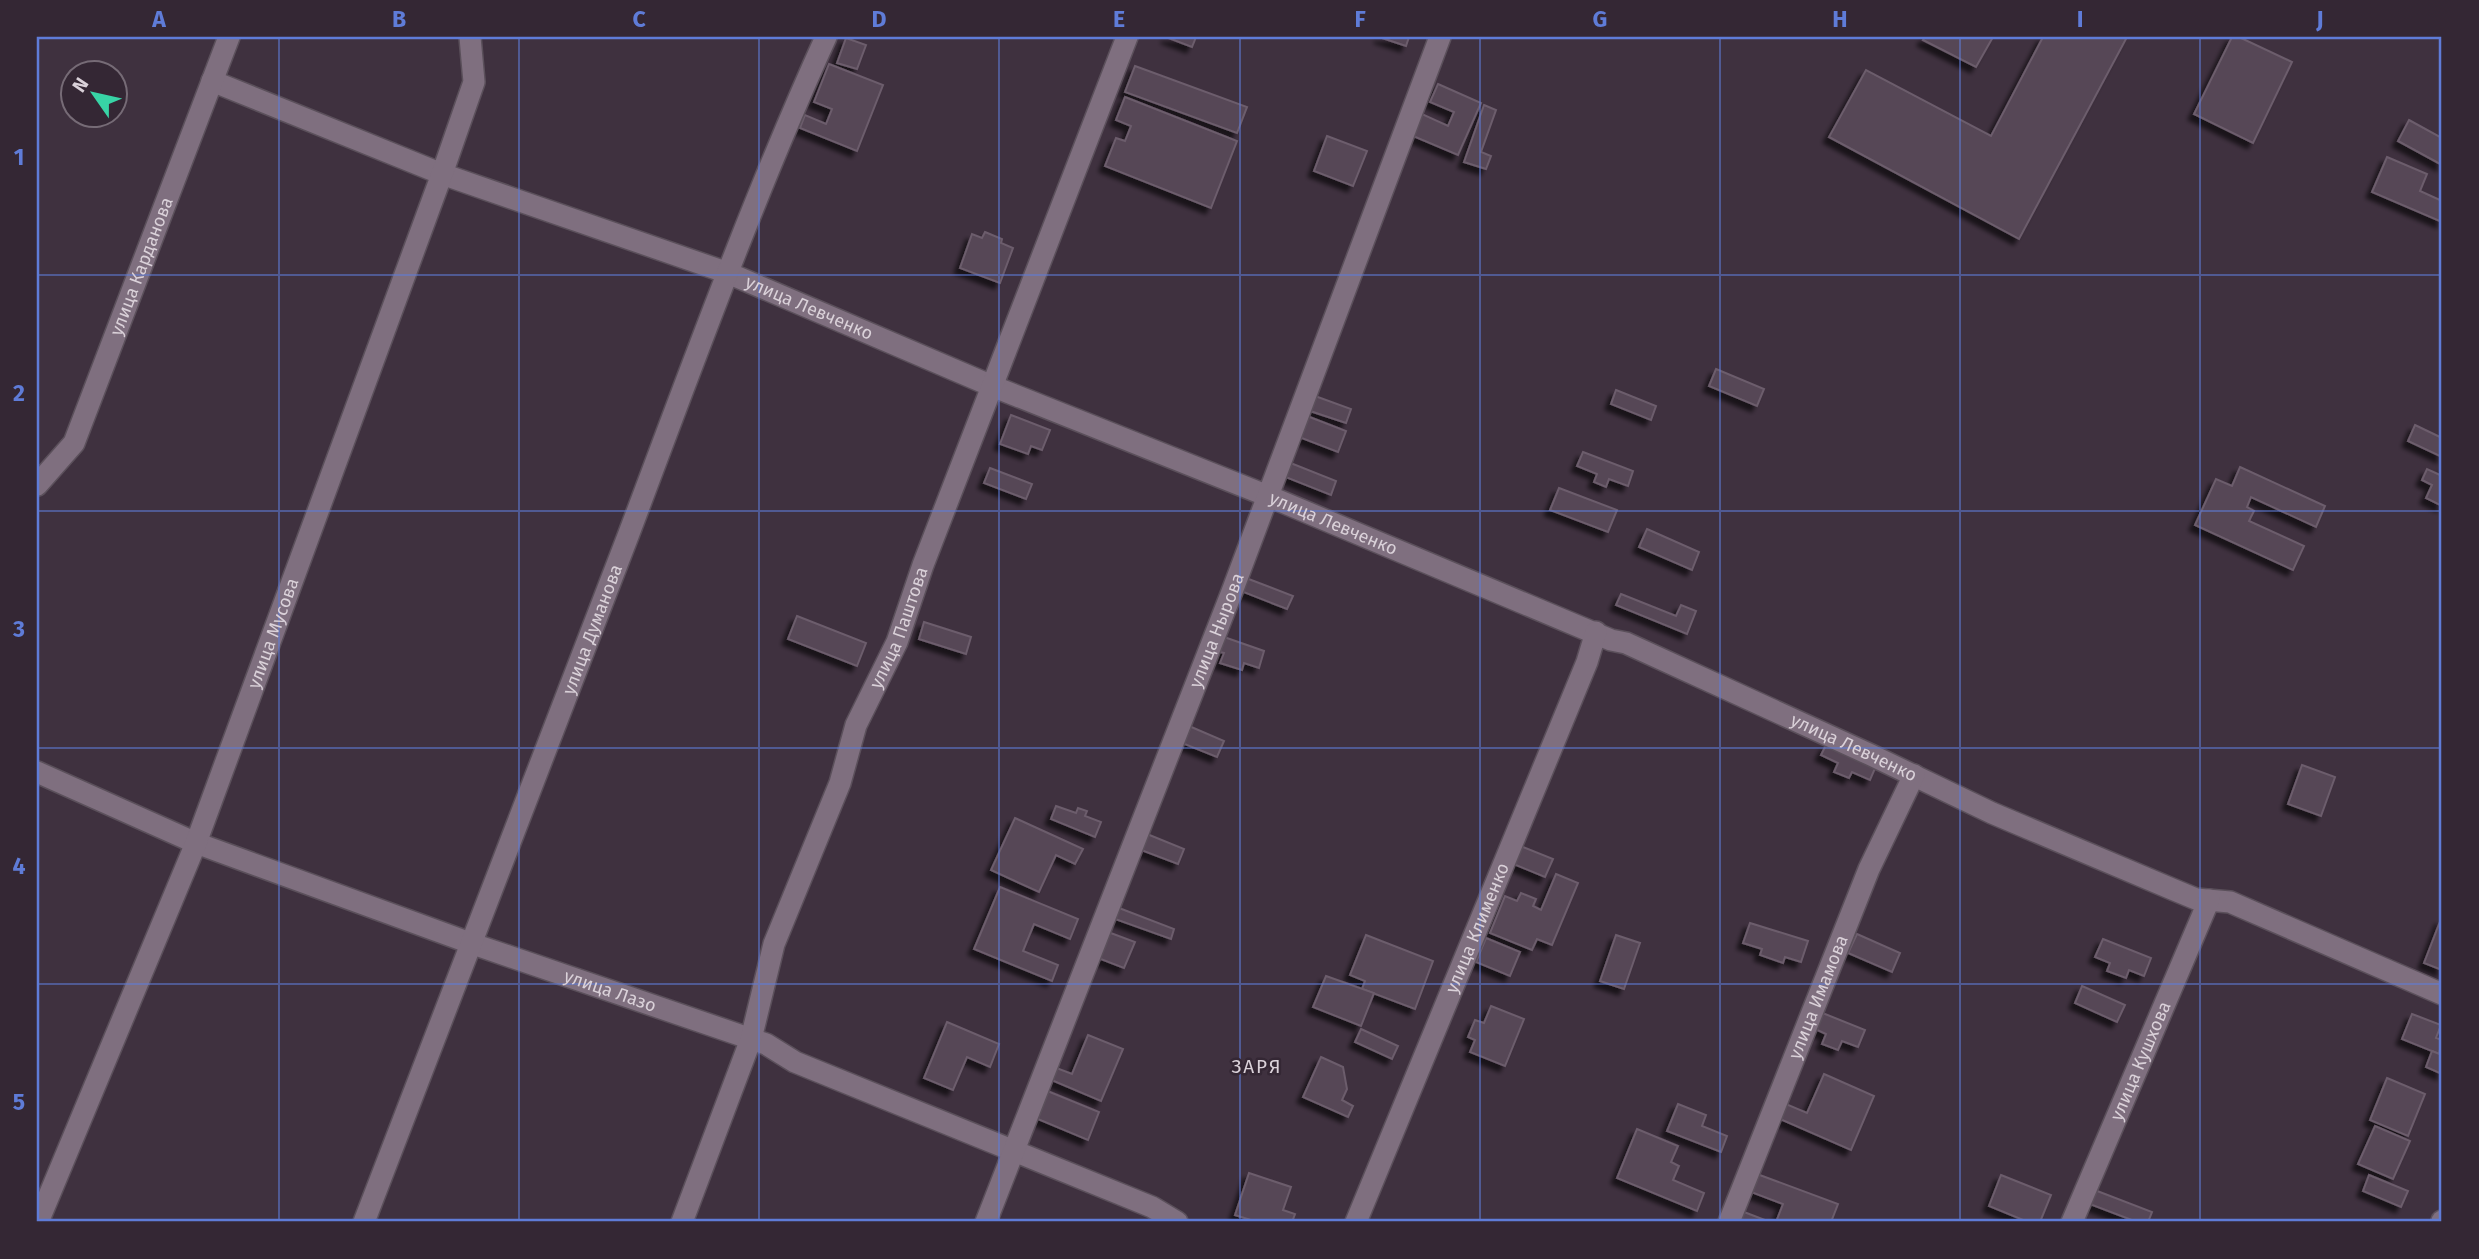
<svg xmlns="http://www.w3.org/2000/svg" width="2479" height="1259" viewBox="0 0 2479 1259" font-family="'Fira Sans',sans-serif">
  <defs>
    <filter id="shadow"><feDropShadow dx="-5.5" dy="5.5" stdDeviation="2" flood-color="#0009"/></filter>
  </defs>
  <rect width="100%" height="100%" fill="#3f313f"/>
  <g fill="#564756" stroke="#6c5d6c" stroke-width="2" filter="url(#shadow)">
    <polygon points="1166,37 1196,37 1192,47"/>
    <polygon points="1379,37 1409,37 1406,46"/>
    <polygon points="1925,37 1993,37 1976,67 1923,40"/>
    <polygon points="2043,37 2127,37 2019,239 1829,137 1866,70 1991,136"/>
    <polygon points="2232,37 2239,37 2292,62 2253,143 2194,114"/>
    <polygon points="846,38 866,45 857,69 837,63"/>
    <polygon points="829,64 883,85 857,151 800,128 805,115 826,124 832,109 814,102"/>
    <polygon points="1135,66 1247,107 1237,133 1125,92"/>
    <polygon points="1438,84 1481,103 1458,155 1413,136 1422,114 1448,126 1454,112 1430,102"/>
    <polygon points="1125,97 1237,141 1211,208 1105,166 1116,138 1125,141 1131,126 1116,120"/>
    <polygon points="1484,105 1496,110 1481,152 1491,156 1486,169 1464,162"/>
    <polygon points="2409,120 2442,138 2442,165 2398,141"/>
    <polygon points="1327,136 1367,151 1353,186 1314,171"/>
    <polygon points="2387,157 2427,174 2420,191 2442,201 2442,222 2372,192"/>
    <polygon points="985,232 1002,239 1001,243 1013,248 1000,283 960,268 972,234 982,238"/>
    <polygon points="1716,369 1764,389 1757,406 1709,386"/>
    <polygon points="1616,390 1656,406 1651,420 1611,404"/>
    <polygon points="1315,396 1351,409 1346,423 1310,411"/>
    <polygon points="1011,415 1050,430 1042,450 1031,446 1028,454 1000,444"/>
    <polygon points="1307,416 1346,431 1338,452 1299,437"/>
    <polygon points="2415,425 2442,438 2442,457 2408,441"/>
    <polygon points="1583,452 1633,471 1628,486 1609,479 1606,487 1594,482 1597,474 1577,466"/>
    <polygon points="1288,462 1336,481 1331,495 1283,476"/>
    <polygon points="2240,467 2325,506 2316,527 2251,497 2247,507 2254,511 2249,521 2304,546 2293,570 2195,525 2216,479 2232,486"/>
    <polygon points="2442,467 2442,506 2426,498 2432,485 2422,480 2427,469 2440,475"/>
    <polygon points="990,468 1032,484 1026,499 984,483"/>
    <polygon points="1559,488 1617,510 1608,532 1550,510"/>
    <polygon points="1647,529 1699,552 1692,570 1639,547"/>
    <polygon points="1246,578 1293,596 1287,609 1241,591"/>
    <polygon points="1621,594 1676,616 1681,605 1696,611 1687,634 1616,605"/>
    <polygon points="797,616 866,643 857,666 788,639"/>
    <polygon points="924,622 971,637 966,654 919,639"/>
    <polygon points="1224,637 1264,651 1259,668 1244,663 1242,670 1220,663 1224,653 1220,652"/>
    <polygon points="1189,726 1224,741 1217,757 1182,743"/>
    <polygon points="1826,745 1876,766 1870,780 1852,772 1849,778 1834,772 1838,763 1821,755"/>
    <polygon points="2302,765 2335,777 2321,816 2288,804"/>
    <polygon points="1056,806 1076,813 1078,808 1087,811 1085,816 1101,822 1095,837 1051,819"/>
    <polygon points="1015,818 1083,849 1075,864 1056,855 1039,892 991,870"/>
    <polygon points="1147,834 1184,849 1178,864 1141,850"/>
    <polygon points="1518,845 1553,859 1545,877 1511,863"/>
    <polygon points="1556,874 1578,883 1552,945 1537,939 1532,950 1490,933 1505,896 1517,901 1521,893 1536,899 1533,906 1541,910"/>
    <polygon points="1000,887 1078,919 1070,939 1034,924 1023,951 1058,965 1052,981 974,949"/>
    <polygon points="1119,908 1174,929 1171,939 1115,919"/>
    <polygon points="2441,919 2442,919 2442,970 2424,963"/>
    <polygon points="1750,923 1808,941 1801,962 1785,957 1783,963 1760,955 1762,949 1743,943"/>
    <polygon points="1108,932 1135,942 1124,968 1098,958"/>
    <polygon points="1857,934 1900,953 1892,972 1848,953"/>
    <polygon points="1366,935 1433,961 1415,1009 1362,989 1365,981 1350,975"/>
    <polygon points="1616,935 1640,943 1624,989 1600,981"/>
    <polygon points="1486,938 1520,952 1510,976 1476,962"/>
    <polygon points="2103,939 2151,958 2144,976 2129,970 2126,978 2107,971 2110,963 2095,957"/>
    <polygon points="1326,976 1374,993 1361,1026 1313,1007"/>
    <polygon points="2082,986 2125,1005 2117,1022 2075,1003"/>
    <polygon points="1491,1006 1524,1019 1505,1066 1470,1052 1475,1040 1468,1037 1475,1020 1484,1023"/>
    <polygon points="1820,1012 1865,1030 1858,1047 1842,1041 1838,1050 1822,1044 1826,1034 1813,1028"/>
    <polygon points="2412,1014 2441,1025 2436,1038 2442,1040 2439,1054 2402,1039"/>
    <polygon points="947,1022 999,1044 990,1067 967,1057 953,1090 924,1078"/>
    <polygon points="1361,1029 1398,1046 1392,1059 1355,1042"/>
    <polygon points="1088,1035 1123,1049 1101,1101 1049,1079 1054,1067 1072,1074"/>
    <polygon points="2432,1051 2442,1055 2442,1074 2426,1067"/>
    <polygon points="1321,1057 1343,1067 1347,1089 1342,1100 1353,1106 1348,1117 1303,1097"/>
    <polygon points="1824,1074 1874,1096 1851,1150 1780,1119 1786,1104 1807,1113"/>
    <polygon points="2387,1078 2425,1094 2408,1136 2370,1120"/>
    <polygon points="1045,1090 1099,1112 1088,1140 1033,1117"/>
    <polygon points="1678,1104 1706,1115 1702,1126 1727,1136 1721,1152 1667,1131"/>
    <polygon points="2375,1126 2410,1141 2393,1179 2358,1164"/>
    <polygon points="1637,1129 1678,1146 1671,1162 1679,1166 1673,1180 1704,1193 1697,1211 1617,1178"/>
    <polygon points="1249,1173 1291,1187 1283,1210 1295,1214 1292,1222 1257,1222 1235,1215"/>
    <polygon points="1757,1174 1838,1204 1831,1222 1776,1222 1783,1204 1751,1192"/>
    <polygon points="2001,1175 2051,1195 2040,1222 2028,1222 1989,1206"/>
    <polygon points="2369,1175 2408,1191 2401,1207 2363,1191"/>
    <polygon points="2092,1189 2152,1212 2148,1222 2137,1222 2087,1203"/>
    <polygon points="1744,1212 1770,1222 1740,1222"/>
  </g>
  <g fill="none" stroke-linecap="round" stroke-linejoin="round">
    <defs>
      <g id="minor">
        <path id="s1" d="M212,81L442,174L728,273L992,386L1268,496L1611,640L1626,643L1871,755L1992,813L2172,889L2196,899L2230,902L2442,994"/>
        <path id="s2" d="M37,485L74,443L229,37"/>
        <path id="s3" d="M37,772L196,843L473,944L766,1044L795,1062L1152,1207L1177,1222"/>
        <path id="s4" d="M38,1222L196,843L442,174L474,82L470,37"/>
        <path id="s5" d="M364,1222C454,994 541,765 628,536C691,369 752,200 826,37"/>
        <path id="s6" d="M682,1222L751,1039L774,944L840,783L856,725L897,642L923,565L1127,37"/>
        <path id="s7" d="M986,1222L1233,589L1440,37"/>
        <path id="s8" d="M1356,1222L1587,662L1596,632"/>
        <path id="s9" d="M1729,1222L1869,869L1914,775"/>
        <path id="s10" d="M2072,1222L2209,900"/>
        <polyline points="2442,1222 2442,1221"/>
      </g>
    </defs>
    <use href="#minor" stroke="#5b505b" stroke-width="24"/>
    <use href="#minor" stroke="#7f6f7f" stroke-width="21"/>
  </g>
  <path fill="none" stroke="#5f7cd8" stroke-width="2" stroke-opacity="0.55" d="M279,37V1222M519,37V1222M759,37V1222M999,37V1222M1240,37V1222M1480,37V1222M1720,37V1222M1960,37V1222M2200,37V1222M37,275H2442M37,511H2442M37,748H2442M37,984H2442"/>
  <g text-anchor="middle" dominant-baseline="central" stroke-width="5" stroke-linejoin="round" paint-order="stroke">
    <g font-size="18" fill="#dad1d9" stroke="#342734">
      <text stroke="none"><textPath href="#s2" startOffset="245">улица Карданова</textPath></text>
      <text stroke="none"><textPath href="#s1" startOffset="639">улица Левченко</textPath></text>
      <text stroke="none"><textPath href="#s1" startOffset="1206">улица Левченко</textPath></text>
      <text stroke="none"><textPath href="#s6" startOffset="634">улица Паштова</textPath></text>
      <text stroke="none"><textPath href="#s5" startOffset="635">улица Думанова</textPath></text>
      <text stroke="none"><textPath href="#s7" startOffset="635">улица Нырова</textPath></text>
      <text stroke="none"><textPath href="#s4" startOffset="634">улица Мусова</textPath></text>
      <text stroke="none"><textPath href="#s1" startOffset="1773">улица Левченко</textPath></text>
      <text stroke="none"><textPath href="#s8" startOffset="318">улица Клименко</textPath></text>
      <text stroke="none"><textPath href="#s3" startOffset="614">улица Лазо</textPath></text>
      <text stroke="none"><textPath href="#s9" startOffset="242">улица Имамова</textPath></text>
      <text stroke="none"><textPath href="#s10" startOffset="175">улица Кушхова</textPath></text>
    </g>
    <g font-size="19" letter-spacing="2" fill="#dad1d9" stroke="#342734">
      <text x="1257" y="1066">ЗАРЯ</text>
    </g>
  </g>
  <rect width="2479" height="1259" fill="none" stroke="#342734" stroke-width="77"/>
  <g transform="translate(94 94) rotate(304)"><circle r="33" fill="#342734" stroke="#766b76" stroke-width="2"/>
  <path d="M0-5L12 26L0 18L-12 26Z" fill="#38d4a6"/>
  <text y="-10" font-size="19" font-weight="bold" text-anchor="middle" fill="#dad1d9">N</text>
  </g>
  <rect x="38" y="38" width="2402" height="1182" fill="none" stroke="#5f7cd8" stroke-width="2.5"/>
  <g font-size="23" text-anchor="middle" font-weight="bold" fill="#5f7cd8">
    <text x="159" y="27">A</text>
    <text x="399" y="27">B</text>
    <text x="639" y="27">C</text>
    <text x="879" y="27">D</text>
    <text x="1119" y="27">E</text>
    <text x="1360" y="27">F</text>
    <text x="1600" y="27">G</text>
    <text x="1840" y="27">H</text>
    <text x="2080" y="27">I</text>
    <text x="2320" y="27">J</text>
    <text x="19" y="165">1</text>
    <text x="19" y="401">2</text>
    <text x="19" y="637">3</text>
    <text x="19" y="874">4</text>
    <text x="19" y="1110">5</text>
  </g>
</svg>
